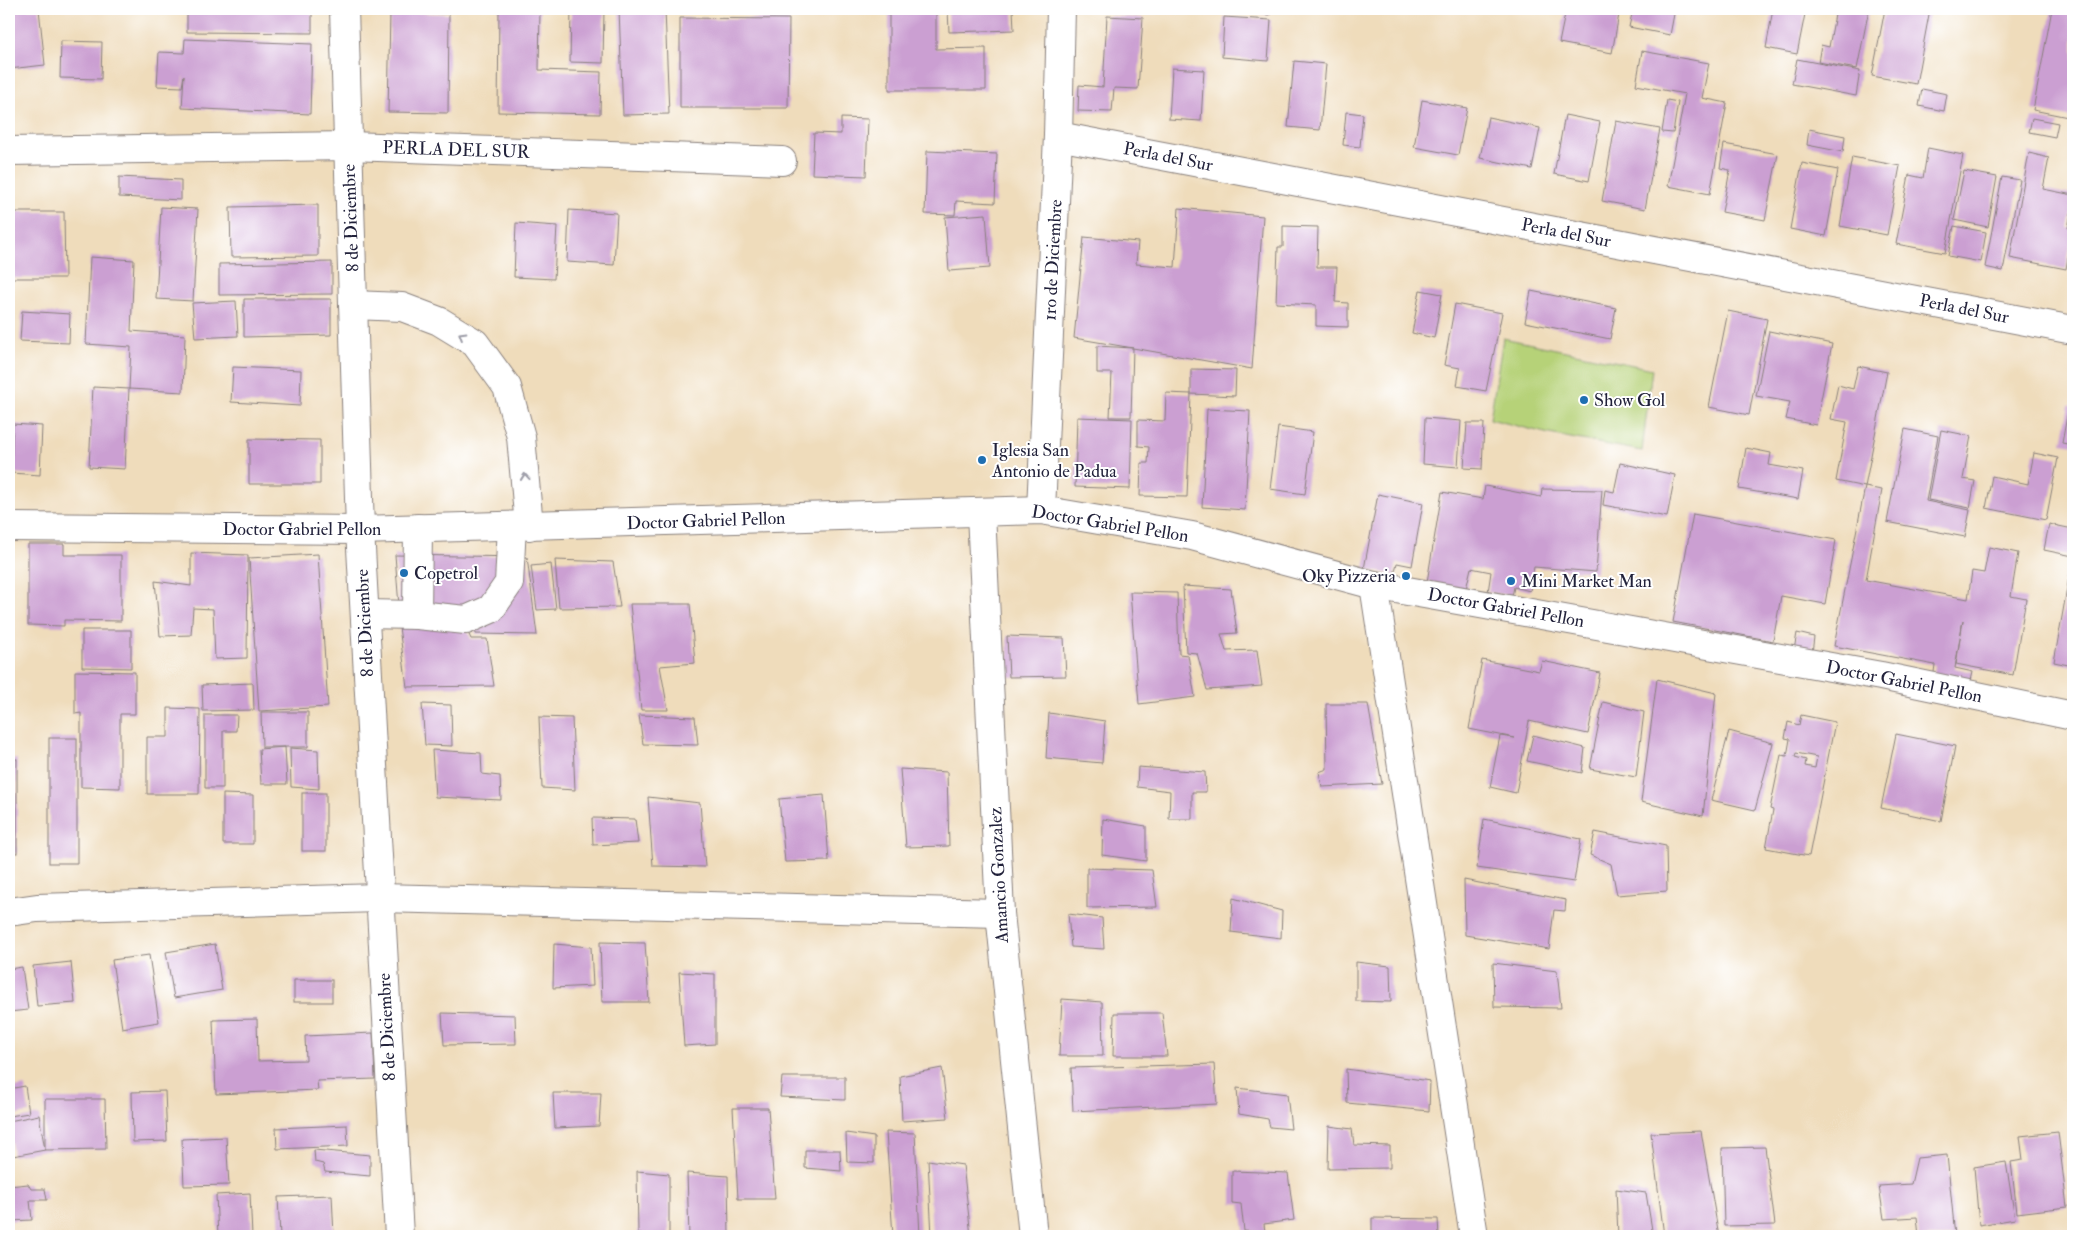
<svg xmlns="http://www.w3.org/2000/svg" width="2082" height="1245" viewBox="0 0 2082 1245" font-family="'IM FELL Double Pica',serif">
  <rect width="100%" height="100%" fill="#fff"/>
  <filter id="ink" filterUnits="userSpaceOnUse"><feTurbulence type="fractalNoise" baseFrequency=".02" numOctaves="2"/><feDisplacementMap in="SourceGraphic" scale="10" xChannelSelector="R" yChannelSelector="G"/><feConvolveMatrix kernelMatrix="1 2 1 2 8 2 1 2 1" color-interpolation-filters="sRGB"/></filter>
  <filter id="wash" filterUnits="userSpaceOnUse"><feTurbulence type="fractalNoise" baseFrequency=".0096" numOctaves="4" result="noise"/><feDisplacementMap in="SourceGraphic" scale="20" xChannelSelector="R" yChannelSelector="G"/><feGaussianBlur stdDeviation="1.12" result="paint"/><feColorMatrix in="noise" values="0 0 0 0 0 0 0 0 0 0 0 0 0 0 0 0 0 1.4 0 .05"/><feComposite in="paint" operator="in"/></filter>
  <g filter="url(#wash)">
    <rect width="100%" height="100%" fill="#efdcbb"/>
    <polygon fill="#b6d278" stroke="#6c7a5a" points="1503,338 1652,369 1642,451 1549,434 1490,419"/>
    <g id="blocks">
      <g fill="#cb9fd2" fill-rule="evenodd">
        <polygon points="9,9 39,9 45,65 9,69"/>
        <polygon points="187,9 312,9 312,33 187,32"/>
        <polygon points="499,9 540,9 539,70 601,72 600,114 498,112"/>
        <polygon points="571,9 604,9 603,63 570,62"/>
        <polygon points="619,9 665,9 669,114 623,115"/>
        <polygon points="948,9 1013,9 1014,30 949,32"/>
        <polygon points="1224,9 1270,9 1270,15 1224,10"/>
        <polygon points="1566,9 1620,9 1612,53 1559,43"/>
        <polygon points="1633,9 1675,9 1670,35 1629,27"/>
        <polygon points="1773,9 1806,9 1797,54 1766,48"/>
        <polygon points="1836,9 1869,9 1857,69 1818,62 1821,45 1829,47"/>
        <polygon points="1885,9 1930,9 1916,84 1872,76"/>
        <polygon points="2052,9 2073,9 2073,118 2033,110"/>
        <polygon points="390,12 449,14 448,113 388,112"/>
        <polygon points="889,12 936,12 936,49 986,48 986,90 889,90"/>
        <polygon points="1107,16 1143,18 1138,89 1114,88 1112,112 1078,111 1079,85 1103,87"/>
        <polygon points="1224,17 1271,20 1268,61 1222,57"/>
        <polygon points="680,18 789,19 788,108 680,108"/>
        <polygon points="185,39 312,44 310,114 182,108 184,75 182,87 157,86 159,52 184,53"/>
        <polygon points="61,41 102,42 101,79 60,78"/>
        <polygon points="1642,51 1709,63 1702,98 1727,103 1710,194 1668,186 1685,94 1636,85"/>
        <polygon points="1797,59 1860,71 1856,96 1792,84"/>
        <polygon points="1294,61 1326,64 1320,130 1288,127"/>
        <polygon points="1172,68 1204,70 1201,121 1169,119"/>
        <polygon points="1922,89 1947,94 1944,111 1919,106"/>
        <polygon points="1422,100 1467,108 1458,155 1414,147"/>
        <polygon points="1667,100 1678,102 1673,133 1662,132"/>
        <polygon points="1346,112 1363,114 1360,147 1343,145"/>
        <polygon points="1565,115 1600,122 1589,181 1554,174"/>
        <polygon points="1488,117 1540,128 1532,169 1480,158"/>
        <polygon points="841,118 868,119 866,176 812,174 814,133 841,134"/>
        <polygon points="2032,118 2058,123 2055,137 2029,132"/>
        <polygon points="1616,121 1660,129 1645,209 1602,201"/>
        <polygon points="1809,129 1845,136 1843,152 1807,145"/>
        <polygon points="1724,144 1778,154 1765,220 1722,212 1730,170 1720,168"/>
        <polygon points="1928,148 1963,155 1945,253 1896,244 1909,175 1923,178"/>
        <polygon points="927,151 997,154 995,203 956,201 955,215 925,214"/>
        <polygon points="2029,153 2049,158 2043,189 2073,195 2073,214 2071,213 2068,228 2073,229 2066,269 2010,258"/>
        <polygon points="1852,157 1900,166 1887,235 1840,226"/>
        <polygon points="1802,163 1838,170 1826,236 1790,229"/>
        <polygon points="1964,171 1997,177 1988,227 1954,220"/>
        <polygon points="119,177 181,180 181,200 119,197"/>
        <polygon points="2002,177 2020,180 2003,271 1985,267"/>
        <polygon points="318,205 318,256 231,257 230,207"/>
        <polygon points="161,207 198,209 193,301 156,299"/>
        <polygon points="1179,208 1263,216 1252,369 1133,348 1131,417 1110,417 1112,373 1097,373 1097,346 1133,348 1074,338 1084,237 1138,242 1136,264 1175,267"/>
        <polygon points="569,210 617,213 614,265 567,262"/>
        <polygon points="9,212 64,212 65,278 9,278"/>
        <polygon points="986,214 990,268 949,271 945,217"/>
        <polygon points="516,223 557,226 554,279 514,277"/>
        <polygon points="1283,226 1318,227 1317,267 1337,267 1335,302 1348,303 1348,327 1316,326 1316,305 1276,303 1278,247 1283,247"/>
        <polygon points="1954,226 1986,232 1981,262 1948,256"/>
        <polygon points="90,257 134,260 131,331 185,335 183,392 129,389 125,469 89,467 93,387 129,389 131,347 86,344"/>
        <polygon points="332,262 332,294 219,295 219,264"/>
        <polygon points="1420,290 1442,294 1434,338 1412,333"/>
        <polygon points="1531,291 1616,308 1610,339 1525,322"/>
        <polygon points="244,299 331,299 331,335 244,337"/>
        <polygon points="236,301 238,336 195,338 192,303"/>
        <polygon points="1455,304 1502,313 1486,391 1457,386 1460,368 1444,365"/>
        <polygon points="22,311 70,314 69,343 20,341"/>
        <polygon points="1728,311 1767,319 1749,415 1709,407"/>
        <polygon points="1769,331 1832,344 1816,425 1786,419 1790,402 1756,396"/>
        <polygon points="1858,366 1887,372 1865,487 1882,490 1866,580 1968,599 1972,571 1984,573 1989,547 2018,553 2011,596 2026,599 2013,675 1956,664 1963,620 1955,668 1973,672 1970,685 1933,679 1935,665 1834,646 1865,487 1836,481 1847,422 1831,419 1838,385 1853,389"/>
        <polygon points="233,367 301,370 300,406 231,402"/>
        <polygon points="1191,369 1236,370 1235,396 1191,394"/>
        <polygon points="1166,393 1191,394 1187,497 1140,496 1141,463 1148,463 1149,447 1138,446 1138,420 1165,421"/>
        <polygon points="2069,405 2073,406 2073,445 2062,443"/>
        <polygon points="1207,409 1250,411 1245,510 1202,507"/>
        <polygon points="1077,417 1132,419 1130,489 1075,487"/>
        <polygon points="1425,418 1461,421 1458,467 1423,464"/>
        <polygon points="1467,423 1484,423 1482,469 1464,468"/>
        <polygon points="13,424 42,426 40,475 11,473"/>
        <polygon points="1278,427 1313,432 1305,494 1270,489"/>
        <polygon points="1905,429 1938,436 1926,501 1970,510 1965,537 1887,522"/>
        <polygon points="1941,430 1971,436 1963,479 1975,481 1970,508 1928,500"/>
        <polygon points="249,439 320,440 320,484 249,484"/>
        <polygon points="1746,448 1771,453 1769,465 1803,471 1798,499 1739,489"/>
        <polygon points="2034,453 2058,458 2046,520 1986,508 1992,476 2028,484"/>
        <polygon points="1620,463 1675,475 1667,517 1603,505 1605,490 1614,492"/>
        <polygon points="1485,486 1541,497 1542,489 1602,490 1596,572 1534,567 1530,591 1514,587 1512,596 1488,592 1491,572 1471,568 1466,589 1427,582 1442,492 1483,499"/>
        <polygon points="1378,494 1423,503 1412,566 1397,563 1394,575 1364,569"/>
        <polygon points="1693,514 1836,540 1825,604 1781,596 1773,641 1673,622"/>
        <polygon points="2049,524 2073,529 2073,556 2044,550"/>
        <polygon points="28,544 64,544 64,555 121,555 121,621 64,620 64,626 28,625"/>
        <polygon points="191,553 248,555 247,658 215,659 213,609 193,608 191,635 160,636 155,581 191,586"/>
        <polygon points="318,554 328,707 259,711 249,558"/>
        <polygon points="395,555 527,557 537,635 476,634 474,621 400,619"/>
        <polygon points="555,560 613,562 620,607 559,608"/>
        <polygon points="2072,560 2073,560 2073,666 2054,662"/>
        <polygon points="551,564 556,609 537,610 531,566"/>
        <polygon points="1183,586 1231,589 1237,633 1221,634 1226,651 1257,650 1262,686 1207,690 1197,653 1186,652"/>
        <polygon points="1130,592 1177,593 1179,654 1188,655 1195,697 1139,704"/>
        <polygon points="630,604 690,604 695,663 660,666 668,710 641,710"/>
        <polygon points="399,627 466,628 471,639 487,639 494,686 407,687"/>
        <polygon points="82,630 131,630 131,668 82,667"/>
        <polygon points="1797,633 1814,637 1812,653 1794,650"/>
        <polygon points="1007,636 1064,638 1066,676 1009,677"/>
        <polygon points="1482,660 1539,671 1542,661 1600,673 1588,734 1529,721 1516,793 1490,787 1500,736 1515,738 1469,729"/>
        <polygon points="75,671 135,672 135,714 120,714 120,788 81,787 81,713 75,714"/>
        <polygon points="1657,679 1716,693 1703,816 1641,802"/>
        <polygon points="253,683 254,710 203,711 202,685"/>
        <polygon points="1603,702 1644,712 1636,777 1590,769"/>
        <polygon points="422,704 451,705 452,746 425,745"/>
        <polygon points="1326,704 1368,704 1382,784 1322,787 1319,772 1327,769"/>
        <polygon points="168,708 200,709 199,794 147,794 147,737 168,737"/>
        <polygon points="261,712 308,712 308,747 262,747"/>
        <polygon points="1049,713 1105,721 1102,763 1046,758"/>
        <polygon points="205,715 237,715 236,731 223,731 223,788 205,788"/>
        <polygon points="639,715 695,717 698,745 643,744"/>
        <path d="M1801,715L1835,722L1809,856L1766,848L1773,810L1770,809L1781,755L1787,756L1790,739L1785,738L1788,722L1799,725ZM1796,753L1817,757L1815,768L1805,766L1806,760L1795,757Z"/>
        <polygon points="539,717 572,718 575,790 542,788"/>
        <polygon points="1729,731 1773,743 1755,810 1711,800"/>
        <polygon points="1896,734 1955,746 1941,821 1881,808"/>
        <polygon points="1533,735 1585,748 1582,773 1527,761"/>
        <rect x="49" y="738" width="28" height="125"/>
        <polygon points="285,747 287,784 261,784 259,749"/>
        <polygon points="290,748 318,750 319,789 291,787"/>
        <polygon points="432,750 481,753 482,774 500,776 501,800 435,797"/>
        <rect x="9" y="759" width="8" height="94"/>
        <polygon points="1138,767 1205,772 1206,792 1192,792 1192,819 1169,819 1170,791 1137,787"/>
        <polygon points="900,769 947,772 949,846 906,847"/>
        <rect x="302" y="793" width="24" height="58"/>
        <polygon points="223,794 253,795 253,844 223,844"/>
        <polygon points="824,795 829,861 785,862 779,799"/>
        <polygon points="648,797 700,803 705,867 653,866"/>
        <polygon points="592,818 635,819 638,843 593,845"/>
        <polygon points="1103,819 1146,826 1146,861 1102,855"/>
        <polygon points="1484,819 1581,839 1574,882 1477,868"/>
        <polygon points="1595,832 1666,846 1667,891 1617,895 1611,864 1590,855"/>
        <polygon points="1087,868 1152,870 1157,907 1087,908"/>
        <polygon points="1464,880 1566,900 1565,911 1554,910 1549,949 1465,935"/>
        <polygon points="1233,898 1282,911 1281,938 1231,932"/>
        <polygon points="1068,914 1102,918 1104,949 1071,947"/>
        <polygon points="600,942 645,943 649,1002 602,1002"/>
        <polygon points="215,944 222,990 174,998 166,952"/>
        <polygon points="554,944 591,947 593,986 553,988"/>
        <polygon points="149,955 159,1022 122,1028 112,960"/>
        <polygon points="71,962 75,1003 37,1006 33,966"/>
        <polygon points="1356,962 1390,966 1391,1002 1356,1001"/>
        <polygon points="1493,963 1557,971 1561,1008 1494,1007"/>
        <polygon points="22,967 28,1010 9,1012 9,969"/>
        <polygon points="679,972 715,974 715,1044 684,1046"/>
        <rect x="294" y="980" width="38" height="22"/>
        <polygon points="1062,999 1102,1002 1103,1056 1059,1056"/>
        <polygon points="442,1013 515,1015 516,1044 444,1045"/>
        <polygon points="1114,1013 1162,1013 1167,1056 1113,1056"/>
        <polygon points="257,1019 258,1061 306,1060 305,1036 373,1033 375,1079 317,1081 318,1090 216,1094 213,1020"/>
        <polygon points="1214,1064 1217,1104 1073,1111 1071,1068"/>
        <polygon points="942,1068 948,1118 902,1121 900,1076"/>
        <polygon points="1346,1069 1430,1081 1429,1111 1347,1103"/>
        <polygon points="782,1077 845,1077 845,1100 780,1097"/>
        <polygon points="25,1086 29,1113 9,1116 9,1089"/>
        <polygon points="1237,1088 1287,1094 1291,1129 1270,1127 1268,1119 1239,1114"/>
        <polygon points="165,1091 167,1141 133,1142 132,1092"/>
        <polygon points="553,1093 601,1093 599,1126 555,1128"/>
        <polygon points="45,1099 105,1099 106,1149 45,1150 13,1156 9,1121 39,1115 45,1150"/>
        <polygon points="733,1108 768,1108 775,1199 738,1199"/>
        <polygon points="347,1125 348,1146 277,1149 276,1128"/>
        <polygon points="1329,1126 1352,1129 1354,1145 1390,1146 1390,1168 1328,1169"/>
        <polygon points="1701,1131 1719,1236 1664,1236 1651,1133"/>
        <polygon points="886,1132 915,1133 920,1236 893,1236"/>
        <polygon points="2058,1132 2067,1207 2017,1213 2011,1162 2023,1160 2020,1136"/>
        <polygon points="846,1133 874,1137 874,1163 847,1162"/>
        <polygon points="226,1137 229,1185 184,1186 182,1139"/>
        <polygon points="1765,1147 1775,1225 1724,1226 1722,1148"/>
        <polygon points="314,1150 370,1155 370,1176 325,1172 323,1164 315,1162"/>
        <polygon points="805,1150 840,1150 841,1171 805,1168"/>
        <polygon points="1947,1155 1955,1236 1919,1236 1917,1217 1884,1219 1879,1186 1911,1184 1917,1158"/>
        <polygon points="928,1160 963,1165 971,1236 932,1236"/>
        <polygon points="2006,1162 2015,1219 1979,1225 1974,1167"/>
        <polygon points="637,1171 669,1174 669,1236 638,1234"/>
        <polygon points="1232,1171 1288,1173 1294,1220 1264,1224 1265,1232 1244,1231 1241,1204 1232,1203"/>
        <polygon points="687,1173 728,1176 729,1236 689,1236"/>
        <polygon points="28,1184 31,1189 45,1189 47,1200 30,1200 32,1220 9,1221 9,1186"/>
        <polygon points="1616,1189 1646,1193 1653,1236 1618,1236"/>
        <polygon points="250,1193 252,1236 218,1236 216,1195"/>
        <polygon points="332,1195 334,1236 280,1236 278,1197"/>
        <polygon points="1372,1218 1438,1219 1439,1236 1372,1236"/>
      </g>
    </g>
  </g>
  <g filter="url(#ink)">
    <use href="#blocks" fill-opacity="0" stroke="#887f7b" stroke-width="1"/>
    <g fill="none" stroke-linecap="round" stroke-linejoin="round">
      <defs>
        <g id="minor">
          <polyline points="1058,136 2073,330"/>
          <polyline points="9,151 349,146 782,161"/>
          <polyline points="353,305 402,307 439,321 475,343 507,387 521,437 529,526"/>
          <polyline points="1041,510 1058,136 1061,9"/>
          <polyline points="981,513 1000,913 1033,1236"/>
          <polyline points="9,527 360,530 1041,510 1192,536 1374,585 1881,676 2073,716"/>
          <polyline points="1374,585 1474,1236"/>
          <polyline points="365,614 417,615 466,620 491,609 509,583 512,526"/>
          <polyline points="417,615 418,528"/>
          <polyline points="9,912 37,908 379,898 1000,913"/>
        </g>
        <polyline id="major" points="344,9 360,530 399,1236"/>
      </defs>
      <use href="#minor" stroke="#887f7b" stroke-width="30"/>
      <use href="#major" stroke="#887f7b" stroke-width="30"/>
      <use href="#minor" stroke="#fff" stroke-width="28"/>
      <use href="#major" stroke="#fff" stroke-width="28"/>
    </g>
    <defs><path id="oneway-chevron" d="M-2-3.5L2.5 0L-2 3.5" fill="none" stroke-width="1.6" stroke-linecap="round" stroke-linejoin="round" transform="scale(1.25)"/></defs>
    <g stroke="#9c9ca7">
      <use href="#oneway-chevron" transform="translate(462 335) rotate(-149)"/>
      <use href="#oneway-chevron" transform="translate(525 477) rotate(-95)"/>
    </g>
  </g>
  <g fill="#1f6fb2" stroke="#fff" stroke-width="2">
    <circle cx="1584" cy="400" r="5"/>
    <circle cx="982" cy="460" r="5"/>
    <circle cx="404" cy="573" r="5"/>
    <circle cx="1406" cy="576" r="5"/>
    <circle cx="1511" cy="581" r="5"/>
  </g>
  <g text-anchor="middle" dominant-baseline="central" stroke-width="4" stroke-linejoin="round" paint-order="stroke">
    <g font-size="18" fill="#22223b" stroke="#fff">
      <text transform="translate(456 150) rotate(2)">PERLA DEL SUR</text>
      <text transform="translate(1168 157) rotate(11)">Perla del Sur</text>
      <text transform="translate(351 218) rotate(-92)">8 de Diciembre</text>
      <text transform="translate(1566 233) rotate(11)">Perla del Sur</text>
      <text transform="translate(1053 260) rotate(-87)">1ro de Diciembre</text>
      <text transform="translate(1964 309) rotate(11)">Perla del Sur</text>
      <text transform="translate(706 521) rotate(-2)">Doctor Gabriel Pellon</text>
      <text transform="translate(1110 524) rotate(9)">Doctor Gabriel Pellon</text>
      <text x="302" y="529">Doctor Gabriel Pellon</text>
      <text transform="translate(1506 608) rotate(10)">Doctor Gabriel Pellon</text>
      <text transform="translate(365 623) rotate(-93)">8 de Diciembre</text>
      <text transform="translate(1904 682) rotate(11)">Doctor Gabriel Pellon</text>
      <text transform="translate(999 875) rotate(-93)">Amancio Gonzalez</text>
      <text transform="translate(387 1027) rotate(-93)">8 de Diciembre</text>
    </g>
    <g font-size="18" fill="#22223b" stroke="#fff" text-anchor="start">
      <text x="1594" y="400">Show Gol</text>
      <text x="992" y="450">Iglesia San<tspan x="992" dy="21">Antonio de Padua</tspan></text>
      <text x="414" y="573">Copetrol</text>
      <text x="1396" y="576" text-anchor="end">Oky Pizzeria</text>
      <text x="1521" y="581">Mini Market Man</text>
    </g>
  </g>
  <rect width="2082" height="1245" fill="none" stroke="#fff" stroke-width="30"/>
</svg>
